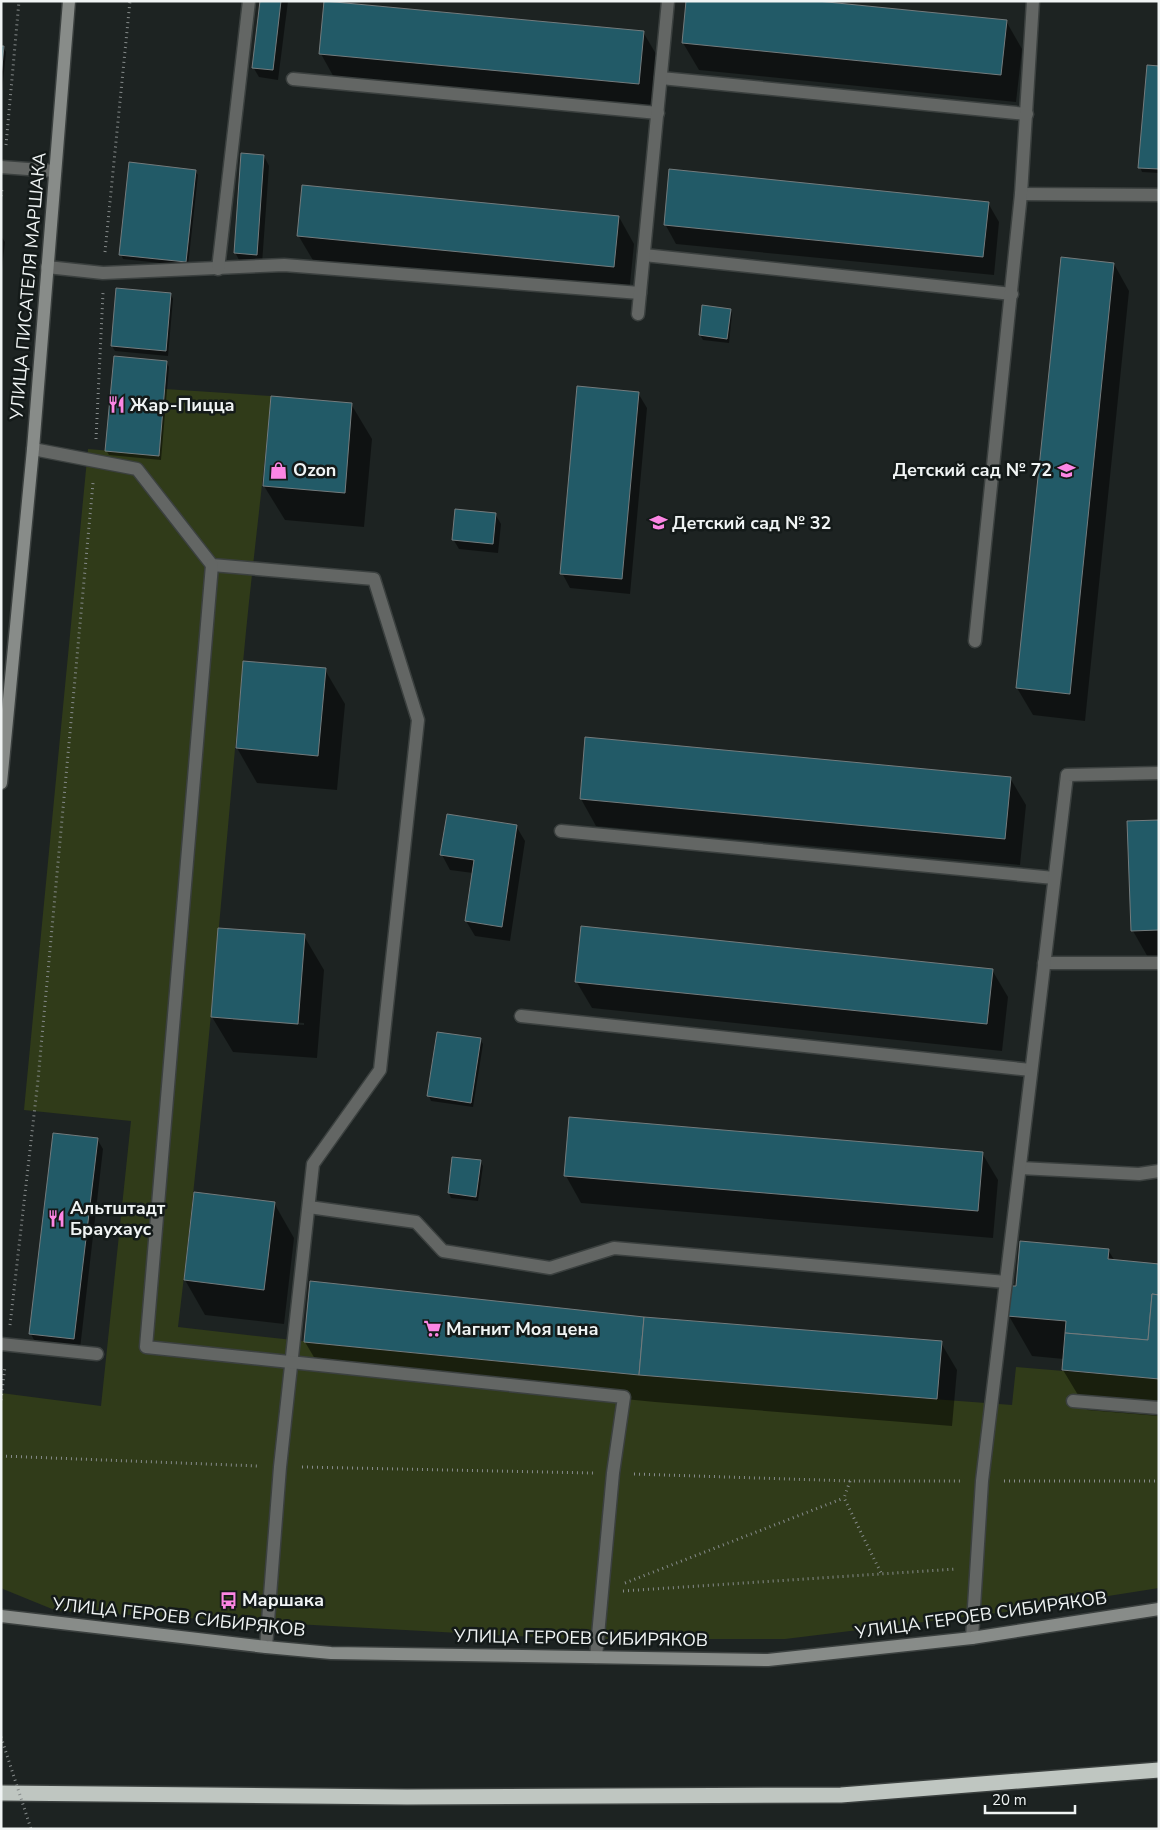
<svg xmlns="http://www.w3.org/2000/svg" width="1160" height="1830" viewBox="0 0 1160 1830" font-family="'Nunito Sans',sans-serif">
  <rect width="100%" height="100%" fill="#1d2322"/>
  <path fill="#303b19" d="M165,389L271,396C263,485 251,574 243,663C222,884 205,1106 178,1327C455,1360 733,1384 1012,1405L1016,1367L1159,1379V1588L1013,1611L785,1639H572L57,1611L3,1589L1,1587V1393L101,1406L131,1121L24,1110L88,449L159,455Z"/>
  <g fill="#0007" fill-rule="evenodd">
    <polygon points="261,1 288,1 278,80 259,77 253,67"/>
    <polygon points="1006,21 1022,49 1016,102 699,70 683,43"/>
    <polygon points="643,32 659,59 654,111 336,81 321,54"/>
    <polygon points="1,47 3,47 6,52 1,102"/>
    <polygon points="1159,67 1159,173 1142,172 1140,167"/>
    <polygon points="264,156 269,166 262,264 240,262 235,252"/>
    <polygon points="195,171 198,175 188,266 123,259 121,254"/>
    <polygon points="988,203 999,222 994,275 676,244 665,224"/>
    <polygon points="619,217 634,244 629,294 314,262 298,235"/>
    <polygon points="1,236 5,242 1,279"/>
    <polygon points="1062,259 1114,264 1129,291 1085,721 1033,715 1017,688"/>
    <polygon points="171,294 173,299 168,356 115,351 112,346"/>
    <polygon points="730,310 732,314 729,343 703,340 700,335"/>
    <polygon points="167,363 169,367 161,460 109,455 106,450"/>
    <polygon points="638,393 647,408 630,594 570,588 562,573"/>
    <polygon points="351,404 372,439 364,527 285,520 264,486"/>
    <polygon points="495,514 501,524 498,553 459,549 453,539"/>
    <polygon points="325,670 345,704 337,790 257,783 237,748"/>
    <polygon points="1010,778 1026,805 1020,865 596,826 581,799"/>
    <polygon points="1159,821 1159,966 1153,966 1133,931 1128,822"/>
    <polygon points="516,826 525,841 510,941 475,936 466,921 473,873 450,870 442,855"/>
    <path d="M304,936L324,970L317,1058L233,1052L212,1017ZM233,1018L304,1023V1025L233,1020Z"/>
    <polygon points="992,970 1008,997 1002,1051 592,1008 576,981"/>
    <polygon points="480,1040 483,1044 473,1107 431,1101 429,1096"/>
    <polygon points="97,1139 103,1149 80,1349 36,1344 31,1334"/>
    <polygon points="982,1153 998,1180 993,1238 581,1203 566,1176"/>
    <polygon points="480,1162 483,1166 478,1201 451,1198 449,1193"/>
    <polygon points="274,1203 294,1238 284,1324 205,1315 185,1280"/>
    <polygon points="1108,1250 1115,1261 1159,1265 1159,1416 1087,1410 1063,1370 1064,1359 1032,1356 1009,1316 1017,1287"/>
    <polygon points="643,1318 941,1343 957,1370 952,1426 655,1402 321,1369 305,1342"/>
  </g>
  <g fill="#225a67" stroke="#737b7d">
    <polygon points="260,1 281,1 273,70 252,68"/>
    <polygon points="324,1 644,31 639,84 319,54"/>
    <polygon points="686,1 817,1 1007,20 1001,75 682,43"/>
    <polygon points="1,46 4,46 1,77"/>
    <polygon points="1147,65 1159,66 1159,169 1138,168"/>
    <polygon points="241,153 264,155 257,255 234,253"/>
    <polygon points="129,162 196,170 186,262 119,255"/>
    <polygon points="669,169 989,202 983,257 664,225"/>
    <polygon points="302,185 619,216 614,267 297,236"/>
    <polygon points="1061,257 1114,263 1070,694 1016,688"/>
    <polygon points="116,288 171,293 166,351 111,346"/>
    <polygon points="702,305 731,309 727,339 699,335"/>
    <polygon points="114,356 167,361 159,456 105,451"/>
    <polygon points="577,386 639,392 622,579 560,574"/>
    <polygon points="271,396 352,403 345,493 263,486"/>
    <polygon points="455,509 496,513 493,544 452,540"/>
    <polygon points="243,661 326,668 318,756 236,748"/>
    <polygon points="585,737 1011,777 1005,839 580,799"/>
    <polygon points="447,814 517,825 502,927 465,921 474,860 440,855"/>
    <polygon points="1159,820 1159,930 1131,931 1127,821"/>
    <polygon points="581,926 993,969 987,1024 575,982"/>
    <polygon points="218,928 305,934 298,1024 211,1017"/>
    <polygon points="437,1032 481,1038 471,1103 427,1096"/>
    <polygon points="569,1117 983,1152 978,1211 564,1176"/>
    <polygon points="53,1133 98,1138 74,1339 29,1334"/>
    <polygon points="452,1157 481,1160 476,1197 448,1193"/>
    <polygon points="194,1192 275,1202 264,1290 184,1280"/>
    <polygon points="1020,1241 1109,1249 1108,1259 1159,1264 1159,1295 1152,1294 1148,1340 1065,1333 1066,1321 1007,1316 1010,1286 1016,1286"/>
    <polygon points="310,1281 644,1317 639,1375 304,1342"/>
    <polygon points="1152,1294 1159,1295 1159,1379 1062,1370 1065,1333 1148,1340"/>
    <polygon points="644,1317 942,1341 937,1399 639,1375"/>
  </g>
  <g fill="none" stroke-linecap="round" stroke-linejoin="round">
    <defs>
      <g id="lane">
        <polyline points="661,78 1027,114"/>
        <polyline points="293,79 658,113"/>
        <polyline points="1,167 55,171"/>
        <polyline points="1021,194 1159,195"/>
        <polyline points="644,255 1012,294"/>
        <polyline points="47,267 103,273 284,265 640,293"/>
        <polyline points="218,269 249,1"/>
        <polyline points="638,314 668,1"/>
        <polyline points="33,449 137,469 212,565 374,579 418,720 380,1070 313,1164 280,1467 266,1647"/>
        <polyline points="212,565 146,1347 624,1397 613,1473 596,1657"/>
        <polyline points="975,641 1021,194 1033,1"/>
        <polyline points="561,831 1054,878"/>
        <polyline points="1044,963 1159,963"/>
        <polyline points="521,1016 1031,1070"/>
        <polyline points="1020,1168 1139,1174 1159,1171"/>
        <polyline points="309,1207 416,1222 443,1251 550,1268 614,1248 1006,1282"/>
        <polyline points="1,1344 97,1354"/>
        <polyline points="1073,1401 1159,1408"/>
        <polyline points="972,1638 982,1481 1067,775 1159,773"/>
      </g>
      <g id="secondary">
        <polyline points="1,783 33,449 69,1"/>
        <polyline points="1,1616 266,1647 331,1653 768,1660 972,1638 1159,1609"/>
      </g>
      <polyline id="highway" points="1,1793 407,1797 841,1795 1159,1770"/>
    </defs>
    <use href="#lane" stroke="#3b403f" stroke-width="15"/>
    <use href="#secondary" stroke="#3b403f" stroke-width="15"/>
    <use href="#highway" stroke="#3b403f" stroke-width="18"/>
    <g stroke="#868b8b" stroke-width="3" stroke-dasharray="1 4" stroke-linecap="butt">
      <polyline points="6,145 19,1"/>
      <polyline points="1,196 2,189"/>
      <polyline points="105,252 130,1"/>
      <polyline points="96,439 103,293"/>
      <polyline points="10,1325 38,1080 93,483"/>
      <polyline points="1,1400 5,1366"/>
      <polyline points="1,1456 258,1466"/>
      <polyline points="302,1467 593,1473"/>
      <polyline points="634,1474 850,1481 960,1481"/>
      <polyline points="850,1481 844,1498 881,1573"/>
      <polyline points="1004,1481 1159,1481"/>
      <polyline points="625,1583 844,1498"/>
      <polyline points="623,1591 956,1569"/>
    </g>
    <use href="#lane" stroke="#636664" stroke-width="12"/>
    <use href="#secondary" stroke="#888c89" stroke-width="12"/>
    <use href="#highway" stroke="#bfc6c1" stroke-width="15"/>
    <polyline stroke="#868b8b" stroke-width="3" stroke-dasharray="1 4" stroke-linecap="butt" points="1,1737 31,1829"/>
  </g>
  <defs>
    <symbol id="restaurant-bare" viewBox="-9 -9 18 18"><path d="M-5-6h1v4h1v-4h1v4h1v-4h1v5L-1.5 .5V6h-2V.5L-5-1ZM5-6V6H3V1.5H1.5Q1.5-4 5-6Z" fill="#fc86e4" stroke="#141a19" stroke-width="2.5" paint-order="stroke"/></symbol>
    <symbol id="shop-bare" viewBox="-9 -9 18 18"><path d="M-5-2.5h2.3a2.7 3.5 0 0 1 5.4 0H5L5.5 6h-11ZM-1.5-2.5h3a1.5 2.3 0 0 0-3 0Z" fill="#fc86e4" stroke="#141a19" stroke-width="2.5" paint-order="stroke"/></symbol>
    <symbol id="school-bare" viewBox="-9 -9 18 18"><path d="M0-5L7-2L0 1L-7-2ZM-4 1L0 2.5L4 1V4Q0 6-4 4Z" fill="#fc86e4" stroke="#141a19" stroke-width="2.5" paint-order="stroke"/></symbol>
    <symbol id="supermarket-bare" viewBox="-9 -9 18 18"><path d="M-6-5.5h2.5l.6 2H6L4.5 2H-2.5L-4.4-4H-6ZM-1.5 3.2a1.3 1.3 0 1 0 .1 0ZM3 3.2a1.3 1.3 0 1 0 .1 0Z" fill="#fc86e4" stroke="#141a19" stroke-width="2.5" paint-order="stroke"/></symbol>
    <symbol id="bus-bare" viewBox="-9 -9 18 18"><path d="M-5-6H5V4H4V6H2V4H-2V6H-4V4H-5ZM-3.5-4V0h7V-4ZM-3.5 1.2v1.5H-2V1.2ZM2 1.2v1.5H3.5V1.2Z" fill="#fc86e4" stroke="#141a19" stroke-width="2.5" paint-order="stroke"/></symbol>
  </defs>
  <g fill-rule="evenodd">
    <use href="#restaurant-bare" x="104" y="392" width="25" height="25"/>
    <use href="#shop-bare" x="266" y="458" width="25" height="25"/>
    <use href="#school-bare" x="1054" y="458" width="25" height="25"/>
    <use href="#school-bare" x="646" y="510" width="25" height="25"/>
    <use href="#restaurant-bare" x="44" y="1206" width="25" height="25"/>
    <use href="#supermarket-bare" x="420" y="1316" width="25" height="25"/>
    <use href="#bus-bare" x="216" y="1588" width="25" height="25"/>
  </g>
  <g text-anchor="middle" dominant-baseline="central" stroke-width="5" stroke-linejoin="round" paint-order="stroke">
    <g font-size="18" fill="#f0f4f4" stroke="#141a19">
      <text transform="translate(28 286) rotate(-85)">УЛИЦА ПИСАТЕЛЯ МАРШАКА</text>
      <text transform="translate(981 1615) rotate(-8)">УЛИЦА ГЕРОЕВ СИБИРЯКОВ</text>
      <text transform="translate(179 1617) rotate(6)">УЛИЦА ГЕРОЕВ СИБИРЯКОВ</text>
      <text transform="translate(581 1638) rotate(1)">УЛИЦА ГЕРОЕВ СИБИРЯКОВ</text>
    </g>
    <g font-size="18" font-weight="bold" fill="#f0f4f4" stroke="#141a19" text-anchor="start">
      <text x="130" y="405">Жар-Пицца</text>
      <text x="293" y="470">Ozon</text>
      <text x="1052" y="470" text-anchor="end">Детский сад № 72</text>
      <text x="672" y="523">Детский сад № 32</text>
      <text x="70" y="1208">Альтштадт<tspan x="70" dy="21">Браухаус</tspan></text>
      <text x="446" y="1329">Магнит Моя цена</text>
      <text x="242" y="1600">Маршака</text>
    </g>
  </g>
  <rect width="1160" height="1830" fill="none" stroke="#f0f4f4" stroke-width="5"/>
  <path d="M985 1805v8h90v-8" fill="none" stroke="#f0f4f4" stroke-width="2.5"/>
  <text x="992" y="1805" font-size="15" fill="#f0f4f4" stroke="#141a19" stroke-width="4" paint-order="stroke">20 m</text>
</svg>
